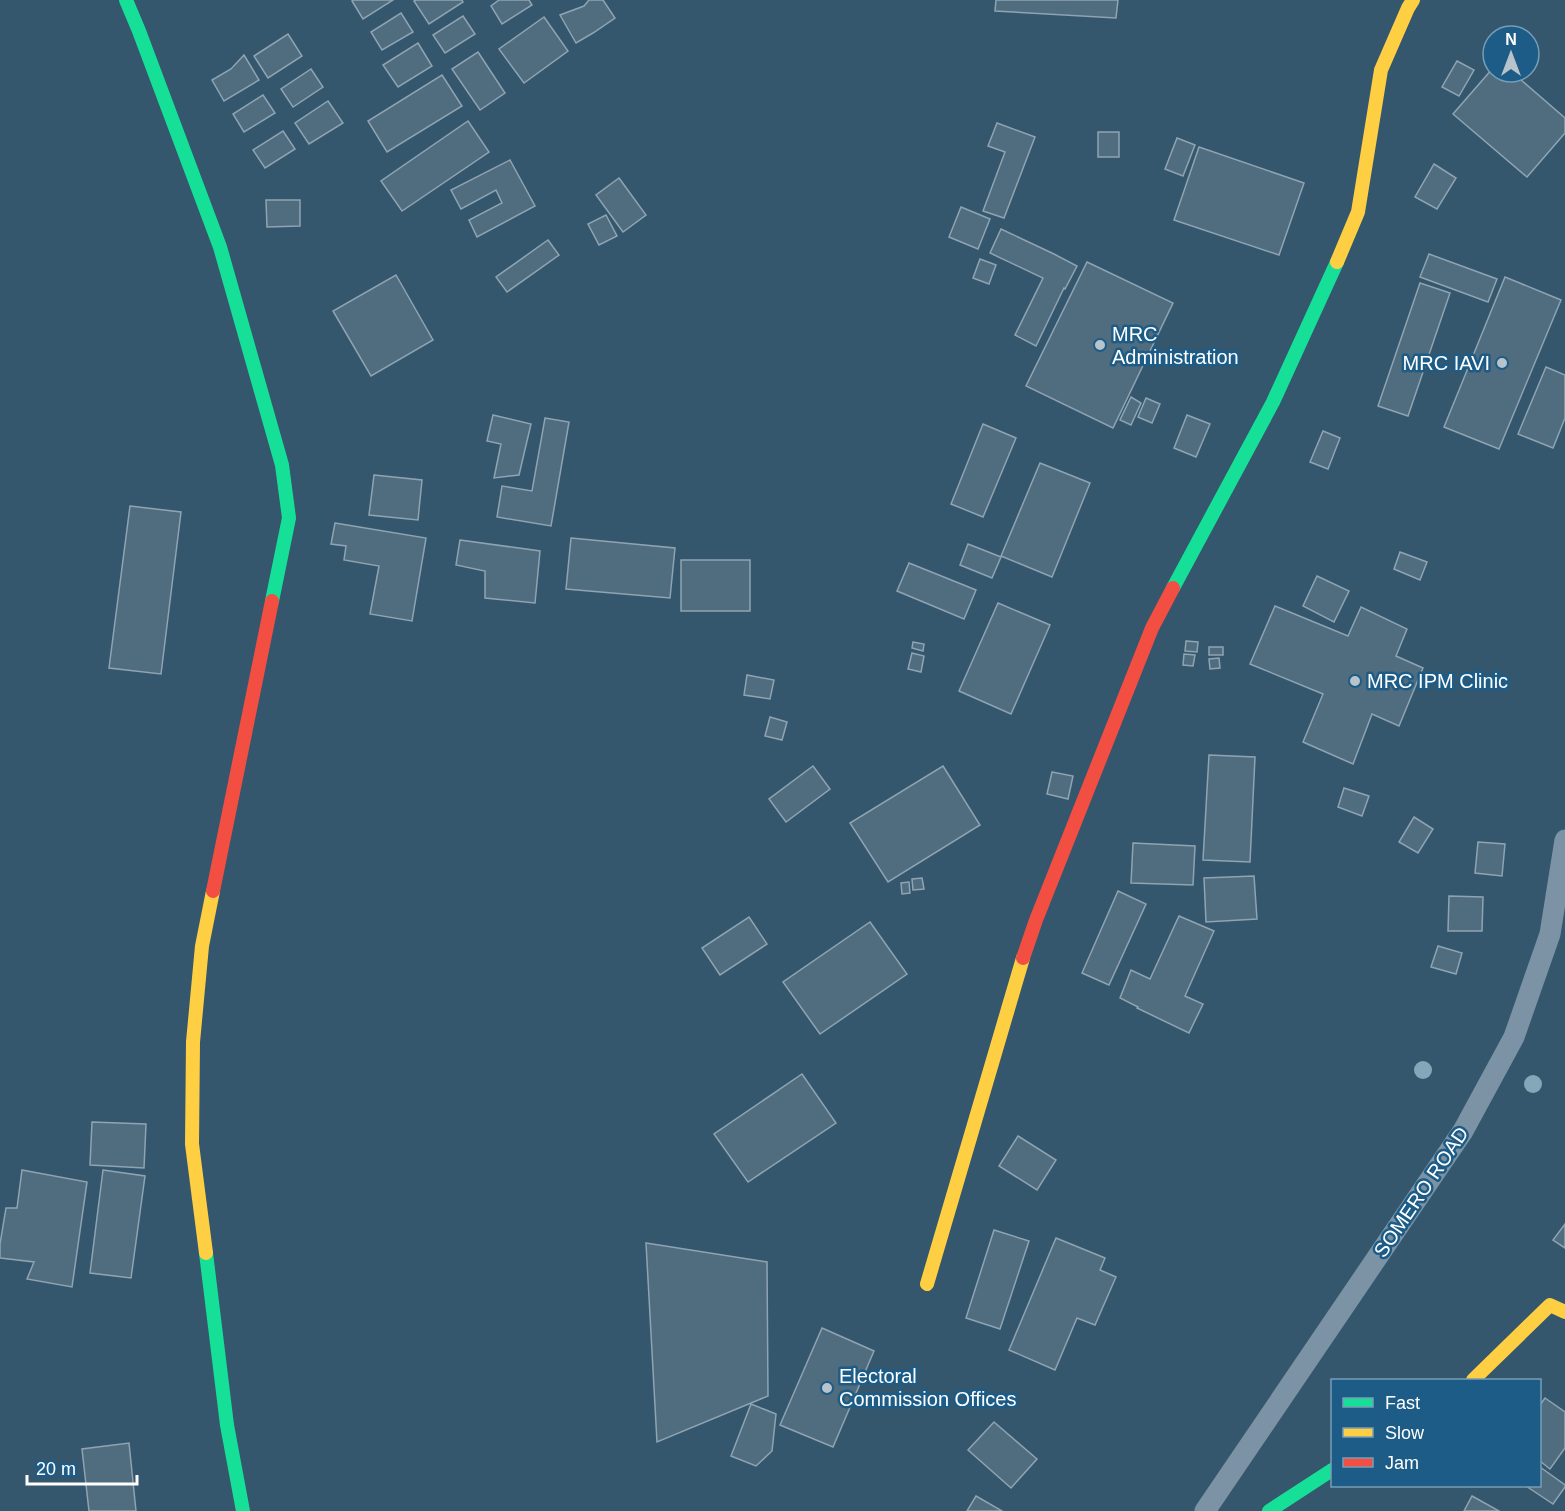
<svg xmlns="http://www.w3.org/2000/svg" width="1565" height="1511" viewBox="0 0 1565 1511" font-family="Arial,sans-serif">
  <rect width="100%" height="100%" fill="#34576e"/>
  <g fill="#506c7f" stroke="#8fa4b2" stroke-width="1.5">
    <polygon points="353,0 393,0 363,19 352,1"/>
    <polygon points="416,0 462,0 463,2 429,24 414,1"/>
    <polygon points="499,0 529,0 532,5 502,24 491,6"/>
    <polygon points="589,0 603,0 615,18 593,33 576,43 560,15 584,6"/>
    <polygon points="996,0 1118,0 1116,18 995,11"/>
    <polygon points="401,13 413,32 382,50 371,32"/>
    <polygon points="463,16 475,34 445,53 433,35"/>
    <polygon points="544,17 568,51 524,83 499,49"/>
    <polygon points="288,34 302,56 268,78 254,56"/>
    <polygon points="418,43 432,66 398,87 383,65"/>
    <polygon points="478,52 505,93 480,110 452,69"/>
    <polygon points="244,55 259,80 224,101 212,80 231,69"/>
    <polygon points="1457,61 1474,70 1459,96 1442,87"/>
    <polygon points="1493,68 1493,72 1512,72 1565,118 1565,133 1527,177 1453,114"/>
    <polygon points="311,69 323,87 293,107 281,89"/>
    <polygon points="442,75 462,106 387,152 368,121"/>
    <polygon points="263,95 275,113 244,132 233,114"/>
    <polygon points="328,101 343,123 309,144 295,123"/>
    <polygon points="468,121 489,152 402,211 381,181"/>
    <polygon points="997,123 1035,137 1004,218 983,211 1005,152 988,146"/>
    <polygon points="283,131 295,149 265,168 253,150"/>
    <rect x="1098" y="132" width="21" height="25"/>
    <polygon points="1177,138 1195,145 1183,176 1165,169"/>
    <polygon points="1199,147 1304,183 1279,255 1174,220"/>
    <polygon points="510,160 535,206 477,237 469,220 502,203 496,190 461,209 451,190"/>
    <polygon points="1434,164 1456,178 1437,209 1415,197"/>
    <polygon points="619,178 646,215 623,232 596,195"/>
    <polygon points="266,200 300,200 300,226 267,227"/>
    <polygon points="961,207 990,219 978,249 949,237"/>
    <polygon points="606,215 617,236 599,245 588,224"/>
    <polygon points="1001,229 1054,254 1077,266 1065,289 1064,288 1036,346 1015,335 1043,278 990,253"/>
    <polygon points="548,240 559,255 507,292 496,277"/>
    <polygon points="1429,254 1497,279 1488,302 1420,277"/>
    <polygon points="980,259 996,265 989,284 973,278"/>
    <polygon points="1087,262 1173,303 1113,428 1026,386"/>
    <polygon points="396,275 433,340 371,376 333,311"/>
    <polygon points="1505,277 1561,300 1499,449 1444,427"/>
    <polygon points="1420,283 1450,293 1408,416 1378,406"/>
    <polygon points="1546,367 1565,375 1565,418 1553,448 1518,434"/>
    <polygon points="1131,397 1141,403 1131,425 1120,420"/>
    <polygon points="1146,398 1160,404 1152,423 1138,417"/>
    <polygon points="493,415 531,424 519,475 494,478 501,444 487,441"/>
    <polygon points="1187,415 1210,424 1196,457 1174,448"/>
    <polygon points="545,418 569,422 551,526 497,517 502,486 532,491"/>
    <polygon points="983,424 1016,438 983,517 951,504"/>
    <polygon points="1323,431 1340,438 1328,469 1310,462"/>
    <polygon points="1040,463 1090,483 1052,577 1001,556"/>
    <polygon points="374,475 422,480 418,520 369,515"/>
    <polygon points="130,506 181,512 161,674 109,668"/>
    <polygon points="335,523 426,538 412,621 370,614 379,566 344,560 346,546 331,544"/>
    <polygon points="571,538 675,548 670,598 566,589"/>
    <polygon points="460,540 540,551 535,603 485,598 485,571 456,565"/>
    <polygon points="968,544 1001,557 992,578 960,565"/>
    <polygon points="1400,552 1427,562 1420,580 1394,569"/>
    <rect x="681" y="560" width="69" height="51"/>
    <polygon points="909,563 976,590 964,619 897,591"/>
    <polygon points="1317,576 1349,591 1334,622 1303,606"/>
    <polygon points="998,603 1050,625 1011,714 959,691"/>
    <polygon points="1275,606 1348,636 1361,607 1407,629 1396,656 1423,668 1399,726 1372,714 1353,764 1303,742 1323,694 1250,664"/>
    <polygon points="1186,641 1198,642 1197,652 1185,651"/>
    <polygon points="913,642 924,644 923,651 912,648"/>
    <rect x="1209" y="647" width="14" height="8"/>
    <polygon points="912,653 924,656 921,672 908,669"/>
    <polygon points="1184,654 1195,655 1193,666 1183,665"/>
    <polygon points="1219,658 1220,668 1210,669 1209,659"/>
    <polygon points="747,675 774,680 770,699 744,695"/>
    <polygon points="770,717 787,722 782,740 765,736"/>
    <polygon points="1209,755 1255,757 1250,862 1203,860"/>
    <polygon points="813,766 830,789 786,822 769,799"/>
    <polygon points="943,766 980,825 888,882 850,823"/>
    <polygon points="1052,772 1073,776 1068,799 1047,794"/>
    <polygon points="1344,788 1369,796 1362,816 1338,807"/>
    <polygon points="1414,817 1433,829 1418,853 1399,842"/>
    <polygon points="1478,842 1505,844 1502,876 1475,873"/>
    <polygon points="1133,843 1195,846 1193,885 1131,883"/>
    <polygon points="1254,876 1257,919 1206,922 1204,878"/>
    <polygon points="922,878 924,889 913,890 912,879"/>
    <polygon points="909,882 910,893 902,894 901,883"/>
    <polygon points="1118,891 1146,904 1109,985 1082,973"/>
    <polygon points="1449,896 1483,897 1482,931 1448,931"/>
    <polygon points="1179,916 1214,931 1185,996 1203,1004 1189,1033 1137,1008 1138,1007 1120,998 1131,970 1150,979"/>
    <polygon points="749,917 767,944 720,975 702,948"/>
    <polygon points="870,922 907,974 820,1034 783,982"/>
    <polygon points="1438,946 1462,953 1456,974 1431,967"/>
    <polygon points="802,1074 836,1123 748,1182 714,1134"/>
    <polygon points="92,1122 146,1124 144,1168 90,1165"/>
    <polygon points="1018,1136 1056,1160 1037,1190 999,1166"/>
    <polygon points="22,1170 87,1182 72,1287 27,1279 34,1262 0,1258 0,1244 6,1208 17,1208"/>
    <polygon points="103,1170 145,1176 131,1278 90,1273"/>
    <polygon points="1565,1224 1565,1248 1553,1240"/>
    <polygon points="994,1230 1029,1241 1000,1329 966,1318"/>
    <polygon points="1056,1238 1105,1258 1100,1270 1116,1277 1095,1325 1077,1318 1055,1370 1009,1350"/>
    <polygon points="646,1243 767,1262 768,1396 657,1442"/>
    <polygon points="822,1328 874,1351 833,1447 780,1425"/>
    <polygon points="1545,1398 1565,1412 1565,1448 1550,1469 1540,1461 1540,1405"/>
    <polygon points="751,1404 776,1414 772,1451 756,1466 731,1456"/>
    <polygon points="994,1422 1037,1459 1011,1488 968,1450"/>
    <polygon points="129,1443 136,1511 89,1511 82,1449"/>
    <polygon points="1540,1467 1565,1485 1565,1487 1553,1504 1526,1486 1540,1486"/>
    <polygon points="976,1496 1002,1511 967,1511"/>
    <polygon points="1472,1496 1499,1511 1464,1511"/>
  </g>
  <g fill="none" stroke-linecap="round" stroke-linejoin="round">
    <polyline stroke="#7b93a4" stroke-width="21" points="1205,1511 1463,1131 1514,1037 1550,934 1565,840"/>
    <g stroke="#16e098" stroke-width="14">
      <polyline points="126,0 139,31 220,247 282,465 289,518 272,601"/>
      <polyline points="1173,588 1273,402 1337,262"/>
      <polyline points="206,1253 227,1425 243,1511"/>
      <polyline points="1269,1511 1332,1470"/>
    </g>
    <g stroke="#ffcf43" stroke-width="14">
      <polyline points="1337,262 1358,212 1381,70 1408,8 1413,0"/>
      <polyline points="206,1253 192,1144 193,1042 202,946 213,891"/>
      <polyline points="927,1284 1023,958"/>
      <polyline points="1473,1380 1550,1305 1565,1312"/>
    </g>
    <g stroke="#f24e42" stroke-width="14">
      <polyline points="213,891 272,601"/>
      <polyline points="1023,958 1036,920 1152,628 1173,588"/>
    </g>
  </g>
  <g fill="#86a6ba">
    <circle cx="1423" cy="1070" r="9"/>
    <circle cx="1533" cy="1084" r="9"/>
  </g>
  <g fill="#b8c4cc" stroke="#1c5c87" stroke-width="2">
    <circle cx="1100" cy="345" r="6"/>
    <circle cx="1502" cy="363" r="6"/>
    <circle cx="1355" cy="681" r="6"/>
    <circle cx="827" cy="1388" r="6"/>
  </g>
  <g text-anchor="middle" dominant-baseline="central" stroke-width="5" stroke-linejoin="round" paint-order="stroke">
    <g font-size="20" fill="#fff" stroke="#1c5c87" text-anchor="start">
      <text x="1112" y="334">MRC<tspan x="1112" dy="23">Administration</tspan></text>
      <text x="1490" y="363" text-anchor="end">MRC IAVI</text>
      <text x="1367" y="681">MRC IPM Clinic</text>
      <text x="839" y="1376">Electoral<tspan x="839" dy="23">Commission Offices</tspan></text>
    </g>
    <g font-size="20" fill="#fff" stroke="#1c5c87">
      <text transform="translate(1421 1192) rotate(-56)">SOMERO ROAD</text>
    </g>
  </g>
  <rect x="1331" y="1379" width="210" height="108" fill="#1c5c87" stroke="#779db7" stroke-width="1.5"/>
  <rect x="1343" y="1398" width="30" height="9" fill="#16e098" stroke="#779db7" stroke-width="1.5"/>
  <text x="1385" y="1409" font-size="18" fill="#ffffff">Fast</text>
  <rect x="1343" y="1428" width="30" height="9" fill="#ffcf43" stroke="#779db7" stroke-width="1.5"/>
  <text x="1385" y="1439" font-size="18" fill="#ffffff">Slow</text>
  <rect x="1343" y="1458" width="30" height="9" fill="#f24e42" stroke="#779db7" stroke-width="1.5"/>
  <text x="1385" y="1469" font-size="18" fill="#ffffff">Jam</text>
  <g transform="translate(1511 54)"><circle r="28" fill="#1c5c87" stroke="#779db7" stroke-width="1.5"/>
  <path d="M0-4.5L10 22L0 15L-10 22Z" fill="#b8c4cc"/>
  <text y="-9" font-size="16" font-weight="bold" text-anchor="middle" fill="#ffffff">N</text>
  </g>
  <path d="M27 1475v9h110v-9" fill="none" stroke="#ffffff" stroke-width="3"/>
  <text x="36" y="1475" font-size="18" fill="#ffffff" stroke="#1c5c87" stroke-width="4.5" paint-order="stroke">20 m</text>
</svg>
